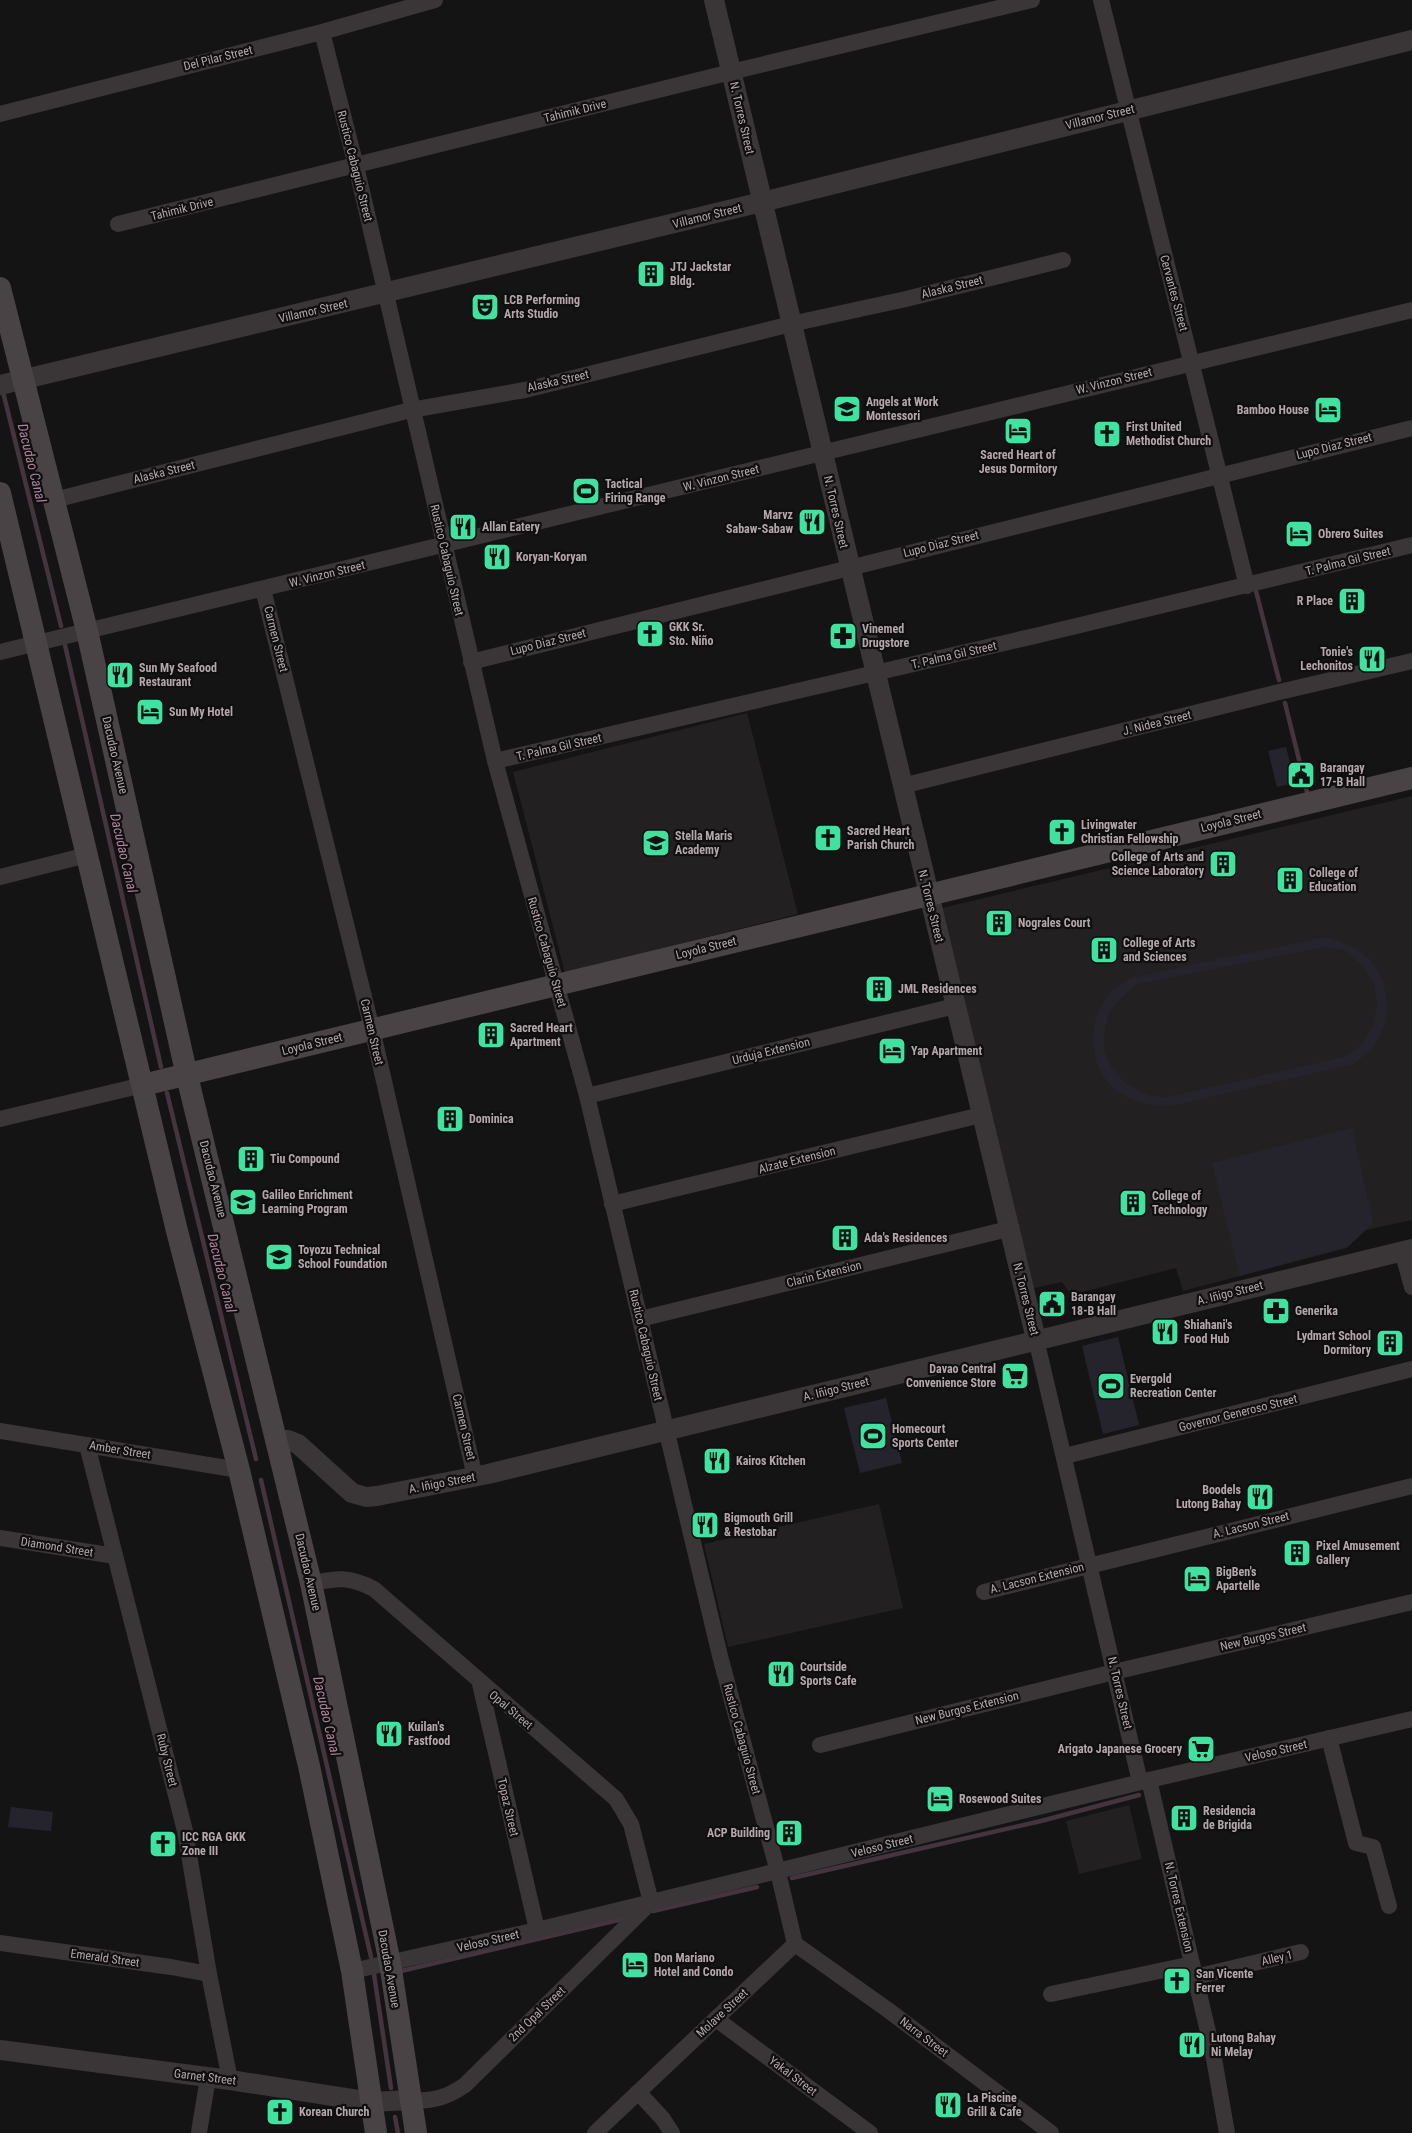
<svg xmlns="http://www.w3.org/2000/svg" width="1412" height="2133" viewBox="0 0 1412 2133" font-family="'Roboto Condensed',sans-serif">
  <rect width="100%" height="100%" fill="#151414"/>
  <g fill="#222020">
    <polygon points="747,713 798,914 565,973 513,772"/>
    <polygon points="1412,796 1412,1220 1366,1230 1347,1248 1183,1291 1176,1268 1071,1295 1062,1282 1030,1289 942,908"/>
    <polygon points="879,1504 903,1608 728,1647 704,1544"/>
    <polygon points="1129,1805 1142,1859 1079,1874 1066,1821"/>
  </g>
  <g fill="#25242d" fill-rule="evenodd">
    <polygon points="1286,747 1295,783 1277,787 1268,751"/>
    <path d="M1326,937C1342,942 1355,946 1367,957C1392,980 1393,1024 1371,1049C1366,1055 1359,1059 1353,1064L1171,1106C1153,1105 1136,1104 1120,1093C1086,1071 1085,1015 1114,989C1120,984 1127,981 1134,977ZM1325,947L1344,950L1363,966L1374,983L1377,1005L1373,1025L1362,1044L1345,1057L1167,1097L1148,1095L1126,1084L1112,1068L1104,1051V1033L1109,1012L1121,998L1137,984Z"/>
    <polygon points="1352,1128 1373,1223 1347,1247 1240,1276 1212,1163"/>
    <polygon points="1118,1337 1139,1425 1103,1434 1082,1346"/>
    <polygon points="886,1398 902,1463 860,1473 844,1408"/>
    <polygon points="11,1807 53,1812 51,1831 8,1827"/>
  </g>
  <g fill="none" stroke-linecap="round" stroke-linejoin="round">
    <g stroke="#44343e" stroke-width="4.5">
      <polyline points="3,392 61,626"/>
      <polyline points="1256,591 1279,680"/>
      <polyline points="65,645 161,1067"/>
      <polyline points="1285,703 1307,792"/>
      <polyline points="167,1093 256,1459"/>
      <polyline points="261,1480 371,1957"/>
      <polyline points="792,1878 1041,1821 1139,1795"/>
      <polyline points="653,1911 757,1887"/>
      <polyline points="401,1971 627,1918"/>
      <polyline points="374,1974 391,2088"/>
      <polyline points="395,2117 398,2133"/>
    </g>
    <g stroke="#3a3536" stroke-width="16">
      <polyline points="1101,0 1247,586"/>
      <polyline points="322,32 356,166 495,761 587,1096 720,1656 778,1872 795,1944"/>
      <polyline points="0,114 322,32 435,0"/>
      <polyline points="118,224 731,72 1032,0"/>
      <polyline points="54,500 411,410 525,390 791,324 906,299 1063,260"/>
      <polyline points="263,589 372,1029 475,1477"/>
      <polyline points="0,652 1412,310"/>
      <polyline points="471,662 1412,428"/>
      <polyline points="495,761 1039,635 1412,545"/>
      <polyline points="902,786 1275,693 1412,661"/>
      <polyline points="0,877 87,855"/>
      <polyline points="587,1096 955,1006"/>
      <polyline points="0,1119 143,1085"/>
      <polyline points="612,1204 981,1115"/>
      <polyline points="1402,1251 1412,1287"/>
      <polyline points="640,1319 1008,1229"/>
      <polyline points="1036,1339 1140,1782"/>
      <polyline points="0,1431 239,1470"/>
      <polyline points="87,1445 185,1831 209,1974 230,2080"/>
      <polyline points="1065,1456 1412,1369"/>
      <polyline points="0,1538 115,1556"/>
      <path d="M311,1583C338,1578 349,1576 374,1589L616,1799L631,1824L651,1902L465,2085C448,2097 432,2102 411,2100"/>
      <polyline points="984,1592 1412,1486"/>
      <polyline points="480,1684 537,1930"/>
      <polyline points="1329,1738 1356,1843 1373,1847 1389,1906"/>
      <polyline points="820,1745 1114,1672 1412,1602"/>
      <polyline points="1149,1780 1213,2053 1227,2133"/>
      <polyline points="0,1943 171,1967 209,1974"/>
      <polyline points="795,1944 888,2010 1051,2133"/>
      <polyline points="352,1971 537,1930 1149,1780 1412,1719"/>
      <polyline points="1195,1977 1301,1952"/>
      <polyline points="1051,1994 1192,1964"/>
      <polyline points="716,2019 870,2133"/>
      <polyline points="638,2092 663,2119 672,2133"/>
      <polyline points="199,2132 208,2078"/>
      <polyline points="595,2133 795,1944"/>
    </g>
    <g stroke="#3a3536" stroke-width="20">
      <polyline points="714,0 1036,1339"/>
      <polyline points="0,385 762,202 1412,40"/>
      <polyline points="277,1440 288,1440 298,1444 352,1493 366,1497 377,1496 488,1474 1412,1249"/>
      <polyline points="0,2050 230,2080 371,2102 411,2100"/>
    </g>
    <g stroke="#4a4345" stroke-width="22">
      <polyline points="0,288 87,631 187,1076 311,1583 390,1963 416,2133"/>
      <polyline points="0,493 177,1231 239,1470 309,1766 352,1971 376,2133"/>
      <polyline points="143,1085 1412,778"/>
    </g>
  </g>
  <defs>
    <symbol id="building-square" viewBox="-11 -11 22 22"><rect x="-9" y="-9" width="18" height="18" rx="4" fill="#3fe29e" stroke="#100f0f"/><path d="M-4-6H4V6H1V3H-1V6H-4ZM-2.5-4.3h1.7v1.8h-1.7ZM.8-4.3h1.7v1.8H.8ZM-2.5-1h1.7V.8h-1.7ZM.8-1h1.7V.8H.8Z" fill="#111"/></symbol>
    <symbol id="theatre-square" viewBox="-11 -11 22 22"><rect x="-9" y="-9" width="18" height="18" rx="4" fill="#3fe29e" stroke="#100f0f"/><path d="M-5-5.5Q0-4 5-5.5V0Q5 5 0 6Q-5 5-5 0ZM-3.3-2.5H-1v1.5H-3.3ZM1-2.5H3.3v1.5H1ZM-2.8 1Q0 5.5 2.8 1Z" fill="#111"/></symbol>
    <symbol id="school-square" viewBox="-11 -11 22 22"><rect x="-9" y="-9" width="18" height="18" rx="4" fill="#3fe29e" stroke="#100f0f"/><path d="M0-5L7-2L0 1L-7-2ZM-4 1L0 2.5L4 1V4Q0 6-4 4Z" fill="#111"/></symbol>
    <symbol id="hotel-square" viewBox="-11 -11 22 22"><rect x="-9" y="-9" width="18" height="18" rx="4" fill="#3fe29e" stroke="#100f0f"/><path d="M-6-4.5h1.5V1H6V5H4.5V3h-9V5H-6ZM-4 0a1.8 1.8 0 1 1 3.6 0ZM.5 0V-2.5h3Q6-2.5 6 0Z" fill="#111"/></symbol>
    <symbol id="church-square" viewBox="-11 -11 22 22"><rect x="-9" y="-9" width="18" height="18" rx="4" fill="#3fe29e" stroke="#100f0f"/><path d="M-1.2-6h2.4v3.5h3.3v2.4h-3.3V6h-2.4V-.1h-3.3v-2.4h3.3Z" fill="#111"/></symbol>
    <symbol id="stadium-square" viewBox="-11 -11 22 22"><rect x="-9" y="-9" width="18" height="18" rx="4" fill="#3fe29e" stroke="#100f0f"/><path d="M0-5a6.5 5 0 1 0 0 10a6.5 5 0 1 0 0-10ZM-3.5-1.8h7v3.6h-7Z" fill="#111"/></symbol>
    <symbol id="restaurant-square" viewBox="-11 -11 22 22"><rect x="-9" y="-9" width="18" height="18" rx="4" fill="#3fe29e" stroke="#100f0f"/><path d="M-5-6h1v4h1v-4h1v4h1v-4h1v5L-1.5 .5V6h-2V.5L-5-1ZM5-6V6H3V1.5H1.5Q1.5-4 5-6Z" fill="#111"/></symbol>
    <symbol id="pharmacy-square" viewBox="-11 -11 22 22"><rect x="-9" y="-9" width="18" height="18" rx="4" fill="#3fe29e" stroke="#100f0f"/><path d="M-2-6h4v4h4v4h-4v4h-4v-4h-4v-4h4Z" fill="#111"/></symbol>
    <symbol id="civic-square" viewBox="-11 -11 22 22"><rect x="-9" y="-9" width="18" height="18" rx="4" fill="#3fe29e" stroke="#100f0f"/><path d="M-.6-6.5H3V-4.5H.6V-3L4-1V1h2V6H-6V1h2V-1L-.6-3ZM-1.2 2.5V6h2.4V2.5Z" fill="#111"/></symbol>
    <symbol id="supermarket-square" viewBox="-11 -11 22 22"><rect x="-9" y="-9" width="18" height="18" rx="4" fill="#3fe29e" stroke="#100f0f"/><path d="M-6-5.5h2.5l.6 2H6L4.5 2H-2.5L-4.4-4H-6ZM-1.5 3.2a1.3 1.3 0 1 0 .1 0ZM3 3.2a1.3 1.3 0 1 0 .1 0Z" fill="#111"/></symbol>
  </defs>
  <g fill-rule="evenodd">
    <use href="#building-square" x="635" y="258" width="32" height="32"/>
    <use href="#theatre-square" x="469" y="291" width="32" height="32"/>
    <use href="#school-square" x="831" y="393" width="32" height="32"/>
    <use href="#hotel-square" x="1312" y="394" width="32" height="32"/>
    <use href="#hotel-square" x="1002" y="415" width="32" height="32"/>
    <use href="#church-square" x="1091" y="418" width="32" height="32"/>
    <use href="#stadium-square" x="570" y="475" width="32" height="32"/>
    <use href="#restaurant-square" x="796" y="506" width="32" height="32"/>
    <use href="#restaurant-square" x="447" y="511" width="32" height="32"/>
    <use href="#hotel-square" x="1283" y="518" width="32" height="32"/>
    <use href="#restaurant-square" x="481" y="541" width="32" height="32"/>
    <use href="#building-square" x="1336" y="585" width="32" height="32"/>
    <use href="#church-square" x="634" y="618" width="32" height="32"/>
    <use href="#pharmacy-square" x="827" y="620" width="32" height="32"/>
    <use href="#restaurant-square" x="1356" y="643" width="32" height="32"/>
    <use href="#restaurant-square" x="104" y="659" width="32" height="32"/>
    <use href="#hotel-square" x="134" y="696" width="32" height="32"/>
    <use href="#civic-square" x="1285" y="759" width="32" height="32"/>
    <use href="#church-square" x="1046" y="816" width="32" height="32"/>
    <use href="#church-square" x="812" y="822" width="32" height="32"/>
    <use href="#school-square" x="640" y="827" width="32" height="32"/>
    <use href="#building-square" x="1207" y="848" width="32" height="32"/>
    <use href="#building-square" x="1274" y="864" width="32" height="32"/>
    <use href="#building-square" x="983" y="907" width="32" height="32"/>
    <use href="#building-square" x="1088" y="934" width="32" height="32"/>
    <use href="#building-square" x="863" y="973" width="32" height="32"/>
    <use href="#building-square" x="475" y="1019" width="32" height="32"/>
    <use href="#hotel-square" x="876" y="1035" width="32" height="32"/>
    <use href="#building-square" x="434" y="1103" width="32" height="32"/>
    <use href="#building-square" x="235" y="1143" width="32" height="32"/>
    <use href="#school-square" x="227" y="1186" width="32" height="32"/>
    <use href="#building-square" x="1117" y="1187" width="32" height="32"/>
    <use href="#building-square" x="829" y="1222" width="32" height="32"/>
    <use href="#school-square" x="263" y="1241" width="32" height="32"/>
    <use href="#civic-square" x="1036" y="1288" width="32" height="32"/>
    <use href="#pharmacy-square" x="1260" y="1295" width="32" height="32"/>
    <use href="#restaurant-square" x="1149" y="1316" width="32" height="32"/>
    <use href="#building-square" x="1374" y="1327" width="32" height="32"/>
    <use href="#supermarket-square" x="999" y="1360" width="32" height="32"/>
    <use href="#stadium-square" x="1095" y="1370" width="32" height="32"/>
    <use href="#stadium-square" x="857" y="1420" width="32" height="32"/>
    <use href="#restaurant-square" x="701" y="1445" width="32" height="32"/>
    <use href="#restaurant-square" x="1244" y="1481" width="32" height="32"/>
    <use href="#restaurant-square" x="689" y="1509" width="32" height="32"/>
    <use href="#building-square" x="1281" y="1537" width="32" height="32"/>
    <use href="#hotel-square" x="1181" y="1563" width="32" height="32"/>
    <use href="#restaurant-square" x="765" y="1658" width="32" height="32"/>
    <use href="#restaurant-square" x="373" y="1718" width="32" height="32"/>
    <use href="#supermarket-square" x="1185" y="1733" width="32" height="32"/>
    <use href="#hotel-square" x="924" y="1783" width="32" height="32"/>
    <use href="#building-square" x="1168" y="1802" width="32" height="32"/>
    <use href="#building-square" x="773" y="1817" width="32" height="32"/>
    <use href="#church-square" x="147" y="1828" width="32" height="32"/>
    <use href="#hotel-square" x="619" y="1949" width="32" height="32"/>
    <use href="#church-square" x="1161" y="1965" width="32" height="32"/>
    <use href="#restaurant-square" x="1176" y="2029" width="32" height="32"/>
    <use href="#restaurant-square" x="932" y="2089" width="32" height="32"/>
    <use href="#church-square" x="264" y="2096" width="32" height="32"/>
  </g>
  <g text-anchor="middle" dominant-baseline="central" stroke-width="4.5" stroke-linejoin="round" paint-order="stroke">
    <g font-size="12" fill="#b4a7ac" stroke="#100f0f">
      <text transform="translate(218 58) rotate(-14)">Del Pilar Street</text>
      <text transform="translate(575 111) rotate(-14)">Tahimik Drive</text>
      <text transform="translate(1100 117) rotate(-14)">Villamor Street</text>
      <text transform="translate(742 118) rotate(77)">N. Torres Street</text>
      <text transform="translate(355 166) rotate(76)">Rustico Cabaguio Street</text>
      <text transform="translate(182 209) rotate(-14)">Tahimik Drive</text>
      <text transform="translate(707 216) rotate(-14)">Villamor Street</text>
      <text transform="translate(952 287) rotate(-14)">Alaska Street</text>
      <text transform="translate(1174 293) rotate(75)">Cervantes Street</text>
      <text transform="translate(313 311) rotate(-13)">Villamor Street</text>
      <text transform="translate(558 381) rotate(-13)">Alaska Street</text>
      <text transform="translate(1114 381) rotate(-14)">W. Vinzon Street</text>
      <text transform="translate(1334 446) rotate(-14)">Lupo Diaz Street</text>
      <text transform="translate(164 472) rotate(-14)">Alaska Street</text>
      <text transform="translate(721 478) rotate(-14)">W. Vinzon Street</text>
      <text transform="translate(836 512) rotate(77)">N. Torres Street</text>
      <text transform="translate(941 544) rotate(-14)">Lupo Diaz Street</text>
      <text transform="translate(447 560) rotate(77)">Rustico Cabaguio Street</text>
      <text transform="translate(1348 561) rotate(-14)">T. Palma Gil Street</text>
      <text transform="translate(327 574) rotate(-14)">W. Vinzon Street</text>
      <text transform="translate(276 639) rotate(76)">Carmen Street</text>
      <text transform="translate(548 642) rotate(-14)">Lupo Diaz Street</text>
      <text transform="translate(954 655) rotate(-13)">T. Palma Gil Street</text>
      <text transform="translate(1157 723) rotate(-14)">J. Nidea Street</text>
      <text transform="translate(559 747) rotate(-13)">T. Palma Gil Street</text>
      <text transform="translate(115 755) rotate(77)">Dacudao Avenue</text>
      <text transform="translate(1231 821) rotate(-14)">Loyola Street</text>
      <text transform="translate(931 906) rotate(76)">N. Torres Street</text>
      <text transform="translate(706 948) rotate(-14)">Loyola Street</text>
      <text transform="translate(547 952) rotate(74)">Rustico Cabaguio Street</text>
      <text transform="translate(372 1032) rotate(77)">Carmen Street</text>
      <text transform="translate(312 1044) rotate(-14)">Loyola Street</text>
      <text transform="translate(771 1051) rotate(-14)">Urduja Extension</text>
      <text transform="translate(797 1160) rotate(-14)">Alzate Extension</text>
      <text transform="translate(213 1179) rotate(76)">Dacudao Avenue</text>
      <text transform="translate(824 1274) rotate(-14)">Clarin Extension</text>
      <text transform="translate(1230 1293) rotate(-14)">A. Iñigo Street</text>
      <text transform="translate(1026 1299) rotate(76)">N. Torres Street</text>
      <text transform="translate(646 1345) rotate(77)">Rustico Cabaguio Street</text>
      <text transform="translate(836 1389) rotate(-14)">A. Iñigo Street</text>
      <text transform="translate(1238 1413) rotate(-14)">Governor Generoso Street</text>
      <text transform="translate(464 1427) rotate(77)">Carmen Street</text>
      <text transform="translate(120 1450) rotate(9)">Amber Street</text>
      <text transform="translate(442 1483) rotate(-11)">A. Iñigo Street</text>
      <text transform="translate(1251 1525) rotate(-14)">A. Lacson Street</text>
      <text transform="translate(57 1547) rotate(9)">Diamond Street</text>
      <text transform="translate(308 1572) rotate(77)">Dacudao Avenue</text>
      <text transform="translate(1037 1578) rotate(-14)">A. Lacson Extension</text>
      <text transform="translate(1263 1637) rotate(-13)">New Burgos Street</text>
      <text transform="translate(1120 1693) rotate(77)">N. Torres Street</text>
      <text transform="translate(967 1708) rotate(-14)">New Burgos Extension</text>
      <text transform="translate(511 1710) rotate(40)">Opal Street</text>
      <text transform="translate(742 1739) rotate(75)">Rustico Cabaguio Street</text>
      <text transform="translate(1276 1751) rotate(-13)">Veloso Street</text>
      <text transform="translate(167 1760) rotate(76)">Ruby Street</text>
      <text transform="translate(508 1807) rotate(77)">Topaz Street</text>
      <text transform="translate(882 1846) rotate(-14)">Veloso Street</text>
      <text transform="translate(1179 1907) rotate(77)">N. Torres Extension</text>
      <text transform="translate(488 1941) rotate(-13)">Veloso Street</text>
      <text transform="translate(105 1958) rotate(8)">Emerald Street</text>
      <text transform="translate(1277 1958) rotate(-13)">Alley 1</text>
      <text transform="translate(389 1969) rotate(80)">Dacudao Avenue</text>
      <text transform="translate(722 2013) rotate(-43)">Molave Street</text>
      <text transform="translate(537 2014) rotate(-44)">2nd Opal Street</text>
      <text transform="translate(924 2037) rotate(37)">Narra Street</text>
      <text transform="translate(793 2076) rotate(37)">Yakal Street</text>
      <text transform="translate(205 2077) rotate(7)">Garnet Street</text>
    </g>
    <g font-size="12" font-weight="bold" fill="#b4a7ac" stroke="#100f0f" text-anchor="start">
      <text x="670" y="267">JTJ Jackstar<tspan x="670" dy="14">Bldg.</tspan></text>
      <text x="504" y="300">LCB Performing<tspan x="504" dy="14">Arts Studio</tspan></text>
      <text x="866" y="402">Angels at Work<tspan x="866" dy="14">Montessori</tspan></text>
      <text x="1309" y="410" text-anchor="end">Bamboo House</text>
      <text x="1126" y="427">First United<tspan x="1126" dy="14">Methodist Church</tspan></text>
      <text x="1018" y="455" text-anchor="middle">Sacred Heart of<tspan x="1018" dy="14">Jesus Dormitory</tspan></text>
      <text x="605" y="484">Tactical<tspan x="605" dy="14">Firing Range</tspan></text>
      <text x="793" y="515" text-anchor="end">Marvz<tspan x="793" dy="14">Sabaw-Sabaw</tspan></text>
      <text x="482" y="527">Allan Eatery</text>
      <text x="1318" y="534">Obrero Suites</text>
      <text x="516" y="557">Koryan-Koryan</text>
      <text x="1333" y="601" text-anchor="end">R Place</text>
      <text x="669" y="627">GKK Sr.<tspan x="669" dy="14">Sto. Niño</tspan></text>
      <text x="862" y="629">Vinemed<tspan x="862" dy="14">Drugstore</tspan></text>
      <text x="1353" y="652" text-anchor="end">Tonie's<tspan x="1353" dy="14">Lechonitos</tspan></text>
      <text x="139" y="668">Sun My Seafood<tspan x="139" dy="14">Restaurant</tspan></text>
      <text x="169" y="712">Sun My Hotel</text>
      <text x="1320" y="768">Barangay<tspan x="1320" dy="14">17-B Hall</tspan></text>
      <text x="1081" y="825">Livingwater<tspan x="1081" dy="14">Christian Fellowship</tspan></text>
      <text x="847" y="831">Sacred Heart<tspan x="847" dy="14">Parish Church</tspan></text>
      <text x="675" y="836">Stella Maris<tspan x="675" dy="14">Academy</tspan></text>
      <text x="1204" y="857" text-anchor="end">College of Arts and<tspan x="1204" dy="14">Science Laboratory</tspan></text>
      <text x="1309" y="873">College of<tspan x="1309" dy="14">Education</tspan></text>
      <text x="1018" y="923">Nograles Court</text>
      <text x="1123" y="943">College of Arts<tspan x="1123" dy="14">and Sciences</tspan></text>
      <text x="898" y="989">JML Residences</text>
      <text x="510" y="1028">Sacred Heart<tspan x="510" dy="14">Apartment</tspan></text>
      <text x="911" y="1051">Yap Apartment</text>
      <text x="469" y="1119">Dominica</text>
      <text x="270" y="1159">Tiu Compound</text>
      <text x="262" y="1195">Galileo Enrichment<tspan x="262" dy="14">Learning Program</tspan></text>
      <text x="1152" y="1196">College of<tspan x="1152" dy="14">Technology</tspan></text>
      <text x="864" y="1238">Ada's Residences</text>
      <text x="298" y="1250">Toyozu Technical<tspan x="298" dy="14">School Foundation</tspan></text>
      <text x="1071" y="1297">Barangay<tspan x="1071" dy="14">18-B Hall</tspan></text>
      <text x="1295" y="1311">Generika</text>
      <text x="1184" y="1325">Shiahani's<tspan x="1184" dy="14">Food Hub</tspan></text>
      <text x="1371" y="1336" text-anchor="end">Lydmart School<tspan x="1371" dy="14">Dormitory</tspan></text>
      <text x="996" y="1369" text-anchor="end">Davao Central<tspan x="996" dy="14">Convenience Store</tspan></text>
      <text x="1130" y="1379">Evergold<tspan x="1130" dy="14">Recreation Center</tspan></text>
      <text x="892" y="1429">Homecourt<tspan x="892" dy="14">Sports Center</tspan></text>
      <text x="736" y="1461">Kairos Kitchen</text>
      <text x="1241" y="1490" text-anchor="end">Boodels<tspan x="1241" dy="14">Lutong Bahay</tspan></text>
      <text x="724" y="1518">Bigmouth Grill<tspan x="724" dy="14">&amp; Restobar</tspan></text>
      <text x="1316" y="1546">Pixel Amusement<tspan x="1316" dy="14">Gallery</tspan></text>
      <text x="1216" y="1572">BigBen's<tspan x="1216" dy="14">Apartelle</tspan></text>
      <text x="800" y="1667">Courtside<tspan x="800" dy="14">Sports Cafe</tspan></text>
      <text x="408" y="1727">Kuilan's<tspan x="408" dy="14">Fastfood</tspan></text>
      <text x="1182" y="1749" text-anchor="end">Arigato Japanese Grocery</text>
      <text x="959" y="1799">Rosewood Suites</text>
      <text x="1203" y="1811">Residencia<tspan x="1203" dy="14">de Brigida</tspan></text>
      <text x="770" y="1833" text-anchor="end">ACP Building</text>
      <text x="182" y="1837">ICC RGA GKK<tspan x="182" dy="14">Zone III</tspan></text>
      <text x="654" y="1958">Don Mariano<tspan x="654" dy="14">Hotel and Condo</tspan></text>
      <text x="1196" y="1974">San Vicente<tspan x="1196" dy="14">Ferrer</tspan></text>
      <text x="1211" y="2038">Lutong Bahay<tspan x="1211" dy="14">Ni Melay</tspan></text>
      <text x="967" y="2098">La Piscine<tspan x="967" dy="14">Grill &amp; Cafe</tspan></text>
      <text x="299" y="2112">Korean Church</text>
    </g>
    <g font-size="14" font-style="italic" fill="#ad809c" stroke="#100f0f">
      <text transform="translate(32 463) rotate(76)">Dacudao Canal</text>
      <text transform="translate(124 853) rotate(77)">Dacudao Canal</text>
      <text transform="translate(222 1273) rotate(76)">Dacudao Canal</text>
      <text transform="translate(327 1716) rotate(77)">Dacudao Canal</text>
    </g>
  </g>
</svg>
